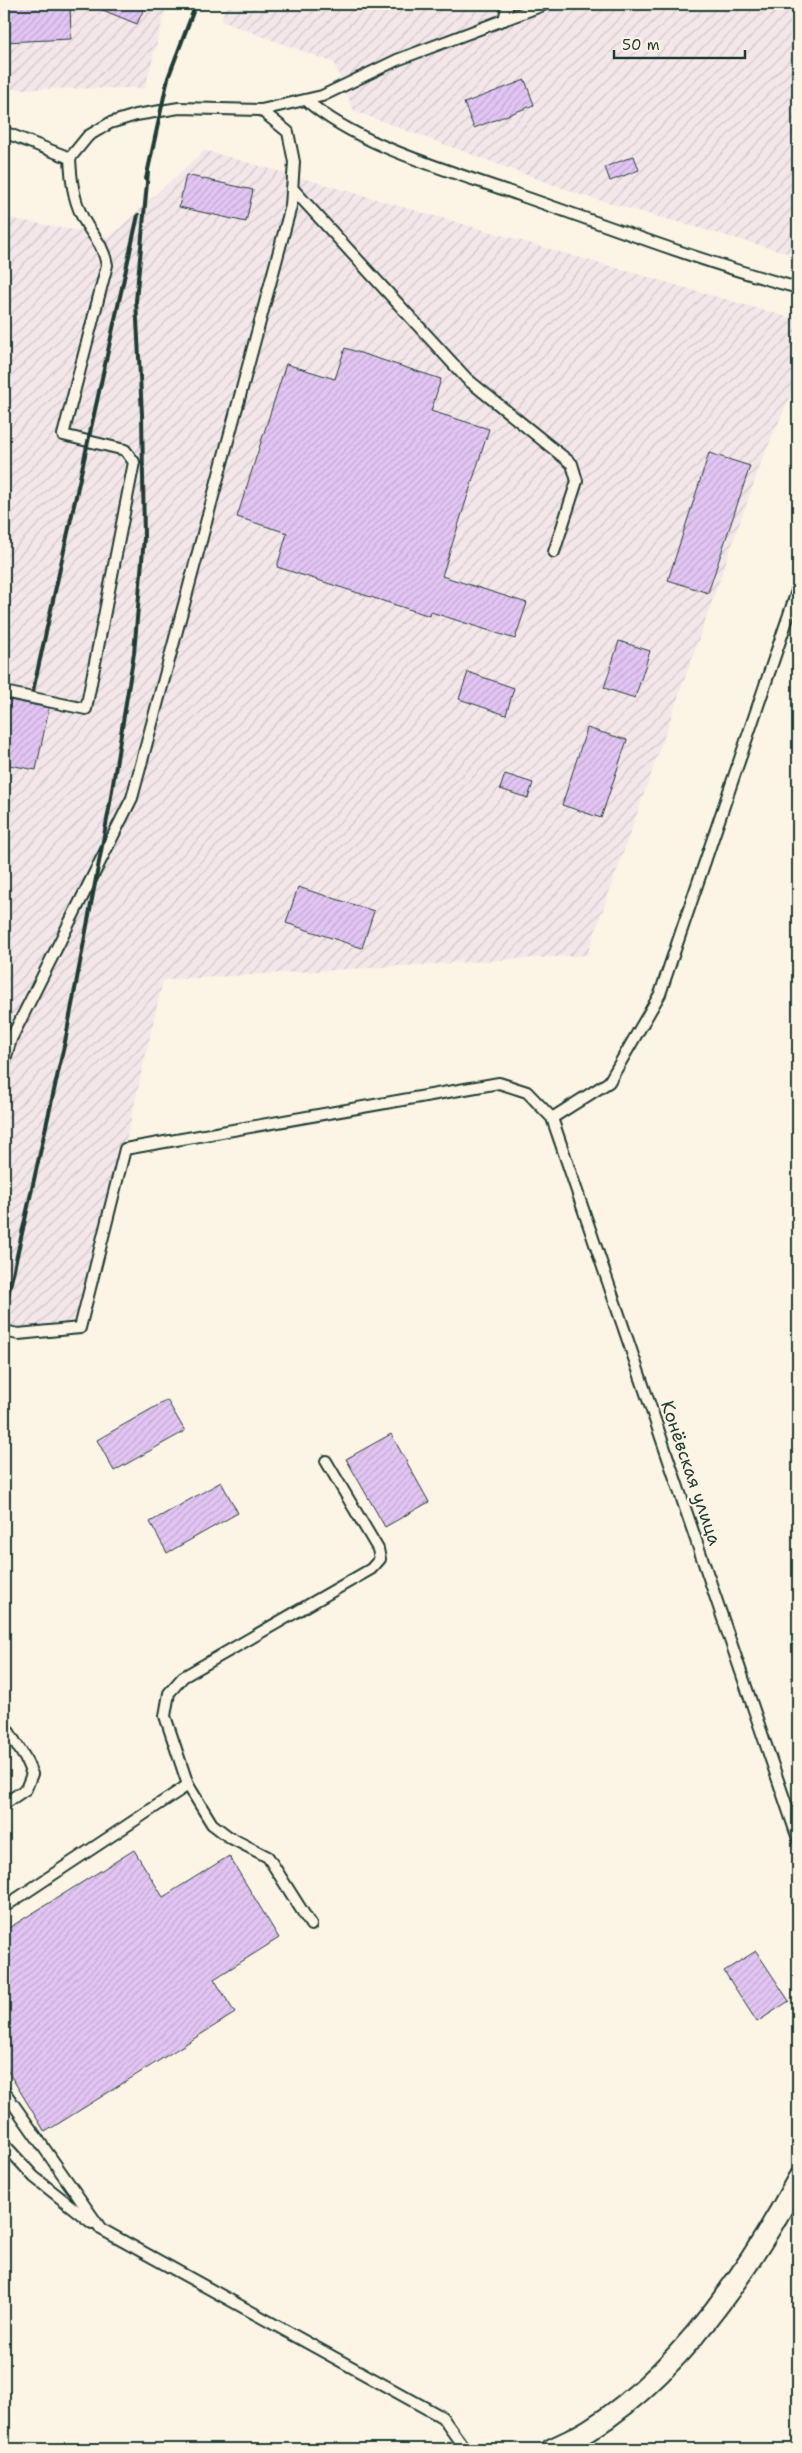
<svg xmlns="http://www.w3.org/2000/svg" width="802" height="2453" viewBox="0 0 802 2453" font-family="'Shantell Sans',sans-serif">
  <defs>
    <pattern id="industrial-furrows" width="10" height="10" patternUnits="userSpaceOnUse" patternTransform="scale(1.25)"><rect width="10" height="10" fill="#f4e7e9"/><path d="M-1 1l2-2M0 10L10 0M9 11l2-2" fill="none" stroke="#d1c7c8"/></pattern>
    <pattern id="building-hatch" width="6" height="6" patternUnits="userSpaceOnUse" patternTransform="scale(1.25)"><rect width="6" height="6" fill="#e2c5f3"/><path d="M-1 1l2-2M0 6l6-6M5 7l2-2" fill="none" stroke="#c1aad1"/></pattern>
  </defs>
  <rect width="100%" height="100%" fill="#fcf5e5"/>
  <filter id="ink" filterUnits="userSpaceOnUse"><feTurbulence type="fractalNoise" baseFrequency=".02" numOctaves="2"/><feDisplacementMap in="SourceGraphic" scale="10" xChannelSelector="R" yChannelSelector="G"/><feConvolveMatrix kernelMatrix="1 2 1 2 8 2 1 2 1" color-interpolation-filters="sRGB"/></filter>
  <g filter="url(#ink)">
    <g fill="url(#industrial-furrows)">
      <polygon points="4,4 167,4 145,88 4,89"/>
      <polygon points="227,4 798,4 798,256 581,195 354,111 334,63 221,21"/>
      <polygon points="204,150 798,320 798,378 762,460 587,955 163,980 81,1336 4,1332 4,217 110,237"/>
    </g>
    <g fill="url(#building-hatch)" stroke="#1f3d34">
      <polygon points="40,4 70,4 71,39 4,42 4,5"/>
      <polygon points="88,4 146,4 137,24"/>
      <polygon points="525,80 534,105 474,128 464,103"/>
      <polygon points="634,156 639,170 610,181 605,167"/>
      <polygon points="186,175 253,190 246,222 179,207"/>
      <polygon points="345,348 441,379 431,411 489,429 442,576 527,603 515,639 431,612 430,616 277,567 287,533 237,517 286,364 335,379"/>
      <polygon points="709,453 750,466 708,593 668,580"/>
      <polygon points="619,641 650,651 635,698 604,688"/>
      <polygon points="468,672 514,688 506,715 459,699"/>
      <polygon points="4,699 49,708 36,770 4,764"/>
      <polygon points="587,728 627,740 601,818 562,805"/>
      <polygon points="505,774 533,783 528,798 500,789"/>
      <polygon points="298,887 374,911 362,948 286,923"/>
      <polygon points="167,1400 185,1431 114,1471 97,1440"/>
      <polygon points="391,1434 429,1502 385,1527 346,1459"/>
      <polygon points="221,1482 238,1513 167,1553 150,1522"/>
      <polygon points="134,1850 163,1897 229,1856 279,1938 214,1979 235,2013 45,2132 4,2065 4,1931"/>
      <polygon points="756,1951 789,2001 757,2022 724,1971"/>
    </g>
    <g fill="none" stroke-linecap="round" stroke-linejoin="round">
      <defs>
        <g id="service">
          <polyline points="504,20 508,4"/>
          <path d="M306,100C359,147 455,172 522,196C614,228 705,263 798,288"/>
          <polyline points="4,132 70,158 88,136 110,123 136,115 179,108 261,110 322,96 397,60 546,4"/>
          <polyline points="292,188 467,379 572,464 577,481 554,552"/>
          <path d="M4,692L86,709L134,462L125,450L63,435L107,265C102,240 91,236 82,216C73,198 71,178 70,158"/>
          <polyline points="4,1063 11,1039 132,798 291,206 294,162 288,132 261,110"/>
          <polyline points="552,1118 609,1082 660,994 798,588"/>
          <polyline points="4,1331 18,1334 80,1328 125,1149 499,1083 527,1092 552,1118 798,1839"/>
          <polyline points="4,1724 25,1758 32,1774 26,1789 4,1804"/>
          <polyline points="188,1785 165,1716 169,1693 183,1677 371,1569 380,1559 378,1549 326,1461"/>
          <polyline points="4,1907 188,1785 212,1824 229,1837 268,1857 311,1925"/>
          <polyline points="4,2091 101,2229 442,2417 465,2449"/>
          <polyline points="4,2144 34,2177 92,2223"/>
        </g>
        <path id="minor" d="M552,2449C659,2404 745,2278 798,2179"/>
      </defs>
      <use href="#service" stroke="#1f3d34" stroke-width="14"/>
      <use href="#minor" stroke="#1f3d34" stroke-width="24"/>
      <polyline stroke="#1f3d34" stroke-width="3" stroke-dasharray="5 4" stroke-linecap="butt" points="596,2447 614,2449"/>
      <use href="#service" stroke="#fcf5e5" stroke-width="10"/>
      <use href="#minor" stroke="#fcf5e5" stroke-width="20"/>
      <g stroke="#1f3d34" stroke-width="4">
        <polyline points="146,179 168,78 196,4"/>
        <polyline points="33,691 138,215"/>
        <polyline points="5,1309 66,1037 109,809 134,653 144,538 142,414 136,301 148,172"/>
      </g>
    </g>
  </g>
  <g text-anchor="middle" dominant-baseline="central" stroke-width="4.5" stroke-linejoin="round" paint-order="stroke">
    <g font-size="18" fill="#1f3d34" stroke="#fcf5e5">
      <text transform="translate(691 1473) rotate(71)">Конёвская улица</text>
    </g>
  </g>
  <rect width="802" height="2453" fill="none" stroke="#fcf5e5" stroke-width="20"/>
  <rect x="10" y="10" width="782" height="2433" fill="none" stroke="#1f3d34" stroke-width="2" filter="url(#ink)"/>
  <path d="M614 50v8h131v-8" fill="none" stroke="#1f3d34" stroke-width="2.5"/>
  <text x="622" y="50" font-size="15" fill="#1f3d34" stroke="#fcf5e5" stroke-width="4" paint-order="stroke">50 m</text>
</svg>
